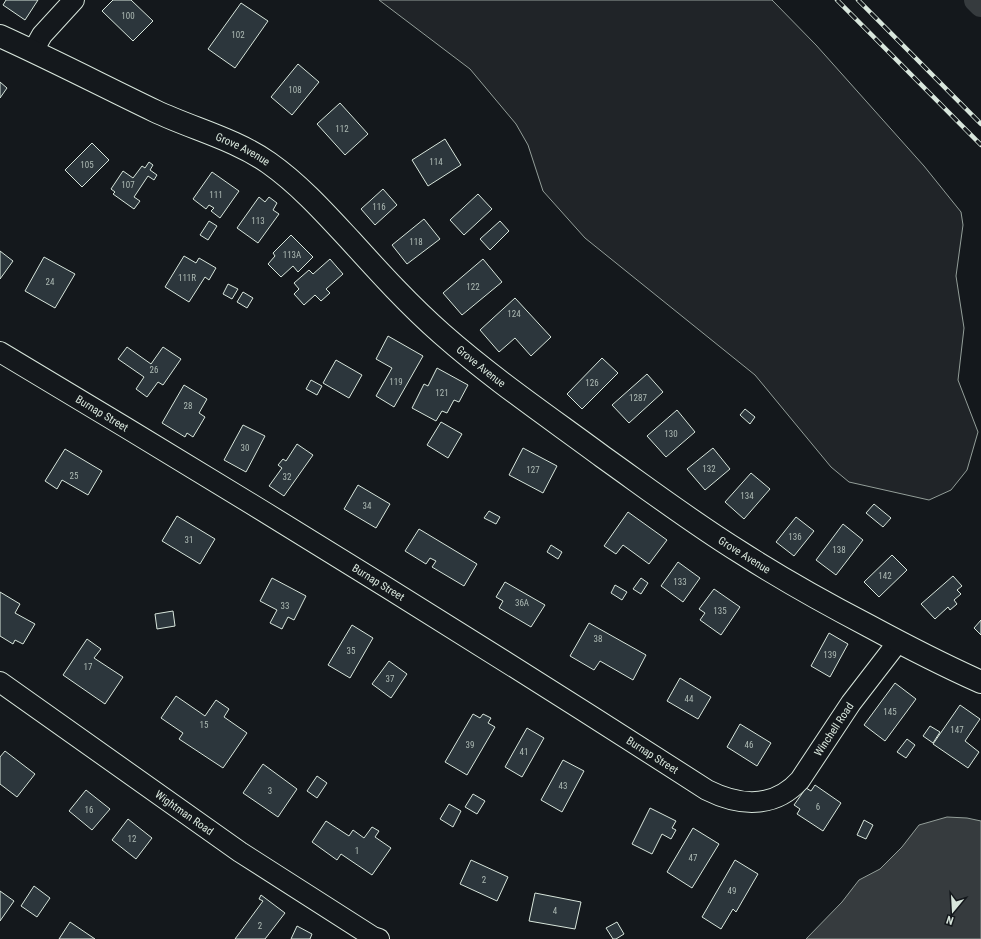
<svg xmlns="http://www.w3.org/2000/svg" width="981" height="939" viewBox="0 0 981 939" font-family="'Roboto Condensed',sans-serif">
  <rect width="100%" height="100%" fill="#14181c"/>
  <polygon fill="#202428" stroke="#939e99" points="379,0 772,0 816,45 924,166 961,212 963,225 956,276 964,328 958,380 978,432 967,470 951,490 929,500 849,482 831,467 755,375 585,238 543,191 528,145 516,124 470,69"/>
  <polygon fill="#363b3e" stroke="#939e99" points="947,817 967,818 981,821 981,939 806,939 842,902 859,880 880,869 902,847 919,825"/>
  <g fill="none" stroke-linecap="round" stroke-linejoin="round">
    <polyline stroke="#363b3e" stroke-width="24" points="976,0 981,5"/>
  </g>
  <g fill="#2c363c" stroke="#d8e6dc">
    <polygon points="6,0 38,0 25,20 3,5"/>
    <polygon points="113,0 131,0 153,21 133,41 102,11"/>
    <polygon points="241,3 268,21 235,68 208,49"/>
    <polygon points="298,64 319,82 292,115 271,97"/>
    <polygon points="0,82 7,88 0,98"/>
    <polygon points="340,103 368,134 345,155 317,124"/>
    <polygon points="445,139 461,165 428,186 412,160"/>
    <polygon points="92,143 109,160 82,187 65,170"/>
    <polygon points="149,162 153,165 150,170 157,175 154,180 148,176 134,197 140,201 134,209 113,194 115,192 111,189 123,171 133,178 142,166 145,168"/>
    <polygon points="212,172 239,191 220,218 211,211 214,208 209,205 206,209 193,199"/>
    <polygon points="383,189 397,205 375,225 361,209"/>
    <polygon points="478,194 492,209 464,235 450,220"/>
    <polygon points="259,197 265,202 269,197 277,203 273,210 279,214 258,243 237,228"/>
    <polygon points="424,219 440,239 407,264 392,245"/>
    <polygon points="209,221 217,226 208,240 200,235"/>
    <polygon points="500,221 509,231 490,250 480,239"/>
    <polygon points="291,235 313,257 298,272 293,266 281,277 268,264 275,256 273,253"/>
    <polygon points="0,251 13,261 0,279"/>
    <polygon points="184,256 196,263 199,258 216,268 209,280 205,277 189,302 165,287"/>
    <polygon points="44,257 75,274 55,308 25,291"/>
    <polygon points="330,259 343,274 326,289 330,293 321,301 315,295 304,305 294,294 299,289 294,283 309,270 313,274"/>
    <polygon points="483,259 502,282 462,315 443,293"/>
    <polygon points="228,284 238,289 232,299 223,294"/>
    <polygon points="243,292 253,298 247,308 237,302"/>
    <polygon points="515,298 551,337 531,356 515,338 499,352 480,330"/>
    <polygon points="388,336 423,356 394,407 376,396 392,368 376,359"/>
    <polygon points="127,347 151,364 163,347 181,359 163,385 158,382 147,397 136,389 144,377 118,359"/>
    <polygon points="602,358 618,373 582,409 567,394"/>
    <polygon points="336,360 362,375 349,398 323,383"/>
    <polygon points="437,368 468,385 459,402 454,400 447,413 442,411 436,421 412,408 424,384 428,386"/>
    <polygon points="647,374 663,392 629,423 612,405"/>
    <polygon points="311,380 322,386 317,395 306,389"/>
    <polygon points="184,385 207,399 199,413 205,417 193,437 187,433 185,437 162,423"/>
    <polygon points="745,409 755,417 750,424 740,415"/>
    <polygon points="677,410 695,432 666,457 647,436"/>
    <polygon points="441,422 462,434 448,458 427,445"/>
    <polygon points="243,425 265,436 246,472 224,460"/>
    <polygon points="297,444 313,455 284,496 269,486 282,468 278,465 283,459 286,461"/>
    <polygon points="523,448 557,466 543,493 509,475"/>
    <polygon points="713,448 730,469 705,490 687,469"/>
    <polygon points="65,449 102,471 88,495 62,480 57,489 45,481"/>
    <polygon points="751,473 770,489 744,519 725,502"/>
    <polygon points="358,485 390,504 376,528 344,509"/>
    <polygon points="874,504 891,518 883,527 866,513"/>
    <polygon points="489,511 500,517 496,524 484,518"/>
    <polygon points="628,512 667,540 649,564 623,545 616,554 604,546"/>
    <polygon points="177,516 215,539 200,564 162,541"/>
    <polygon points="796,517 814,531 794,556 776,542"/>
    <polygon points="843,524 863,540 836,575 816,560"/>
    <polygon points="419,529 477,564 464,586 432,567 436,561 430,558 426,564 405,551"/>
    <polygon points="551,545 562,552 558,559 547,552"/>
    <polygon points="892,555 907,570 879,597 864,582"/>
    <polygon points="678,562 700,578 683,602 661,586"/>
    <polygon points="953,576 962,586 957,590 961,594 954,600 957,604 950,610 948,607 935,619 921,604"/>
    <polygon points="272,578 306,596 294,620 288,617 282,629 270,623 277,610 260,601"/>
    <polygon points="641,578 648,583 641,594 633,589"/>
    <polygon points="505,582 545,605 531,627 499,608 503,601 496,597"/>
    <polygon points="615,585 627,592 622,600 611,593"/>
    <polygon points="714,589 740,607 721,635 700,620 705,613 699,609"/>
    <polygon points="0,592 20,604 15,613 35,624 23,644 15,640 13,644 0,636"/>
    <polygon points="173,611 175,626 157,629 155,614"/>
    <polygon points="981,620 981,635 974,628"/>
    <polygon points="589,623 646,655 633,680 600,661 594,670 570,656"/>
    <polygon points="352,625 373,638 350,678 328,665"/>
    <polygon points="829,633 848,644 830,677 811,666"/>
    <polygon points="87,639 101,649 94,658 123,677 105,704 63,675"/>
    <polygon points="389,661 407,674 391,698 372,684"/>
    <polygon points="680,678 711,697 698,719 667,701"/>
    <polygon points="895,683 916,699 885,741 864,725"/>
    <polygon points="176,696 205,716 216,700 229,709 224,717 247,733 223,768 179,739 183,733 161,718"/>
    <polygon points="960,705 980,719 965,741 979,752 968,768 933,744"/>
    <polygon points="473,714 480,718 483,714 491,718 488,723 495,727 467,775 445,762"/>
    <polygon points="740,724 771,743 757,766 727,747"/>
    <polygon points="930,726 940,732 933,743 923,736"/>
    <polygon points="527,728 544,738 522,777 505,767"/>
    <polygon points="907,739 915,745 906,758 897,752"/>
    <polygon points="5,751 35,774 17,797 0,784 0,757"/>
    <polygon points="563,760 584,771 562,812 541,800"/>
    <polygon points="263,764 297,789 278,817 243,793"/>
    <polygon points="317,776 327,783 317,798 307,791"/>
    <polygon points="815,785 841,803 823,831 797,814 800,809 794,805 806,788 811,791"/>
    <polygon points="86,790 110,809 92,830 69,811"/>
    <polygon points="473,794 485,801 477,814 465,807"/>
    <polygon points="449,804 461,811 453,827 440,819"/>
    <polygon points="650,808 676,821 672,828 676,830 671,839 662,834 652,854 632,844"/>
    <polygon points="128,819 152,838 136,859 112,840"/>
    <polygon points="864,820 873,825 866,839 857,835"/>
    <polygon points="326,821 349,836 353,830 364,838 372,827 379,831 375,837 391,848 372,875 341,854 337,860 312,842"/>
    <polygon points="693,828 719,844 692,888 667,872"/>
    <polygon points="471,860 508,877 497,901 460,884"/>
    <polygon points="735,860 758,874 736,912 733,909 721,929 702,917"/>
    <polygon points="34,886 50,898 37,917 21,906"/>
    <polygon points="0,891 14,901 0,921"/>
    <polygon points="535,893 581,902 575,929 529,921"/>
    <polygon points="261,895 285,913 265,939 235,939 263,901 259,899"/>
    <polygon points="70,922 95,939 59,939"/>
    <polygon points="617,922 624,934 616,939 613,939 606,928"/>
    <polygon points="297,926 312,934 310,939 291,939"/>
  </g>
  <g fill="none" stroke-linecap="round" stroke-linejoin="round">
    <defs>
      <g id="minor">
        <polyline points="33,51 42,35 74,0"/>
        <path id="s1" d="M0,352C238,494 474,640 707,790C739,806 774,809 800,780L851,703L898,642"/>
        <path id="s2" d="M0,682L240,852L373,937L379,939"/>
      </g>
      <g id="tertiary">
        <path id="s3" d="M0,36C53,60 103,86 155,111C193,129 235,139 269,163C300,185 325,213 351,241C380,273 409,305 442,334C493,379 549,417 603,457C648,489 693,523 740,552C782,579 825,603 869,626C906,646 943,665 981,682"/>
      </g>
    </defs>
    <use href="#minor" stroke="#d8e6dc" stroke-width="22"/>
    <use href="#tertiary" stroke="#d8e6dc" stroke-width="24"/>
    <use href="#minor" stroke="#14181c" stroke-width="20"/>
    <use href="#tertiary" stroke="#14181c" stroke-width="22"/>
    <defs>
      <g id="rail">
        <polyline points="837,0 981,145"/>
        <polyline points="858,0 981,124"/>
      </g>
    </defs>
    <use href="#rail" stroke="#d8e6dc" stroke-width="4.5"/>
    <use href="#rail" stroke="#14181c" stroke-width="3" stroke-dasharray="9" stroke-linecap="butt"/>
  </g>
  <g text-anchor="middle" dominant-baseline="central" stroke-width="3" stroke-linejoin="round" paint-order="stroke">
    <g font-size="9" fill="#adbab4">
      <text x="128" y="16">100</text>
      <text x="238" y="35">102</text>
      <text x="295" y="90">108</text>
      <text x="342" y="129">112</text>
      <text x="436" y="162">114</text>
      <text x="87" y="165">105</text>
      <text x="128" y="185">107</text>
      <text x="216" y="195">111</text>
      <text x="379" y="207">116</text>
      <text x="258" y="221">113</text>
      <text x="416" y="242">118</text>
      <text x="292" y="255">113A</text>
      <text x="187" y="278">111R</text>
      <text x="50" y="282">24</text>
      <text x="473" y="287">122</text>
      <text x="514" y="314">124</text>
      <text x="154" y="370">26</text>
      <text x="396" y="382">119</text>
      <text x="592" y="383">126</text>
      <text x="442" y="393">121</text>
      <text x="638" y="398">1287</text>
      <text x="188" y="406">28</text>
      <text x="671" y="434">130</text>
      <text x="245" y="448">30</text>
      <text x="709" y="469">132</text>
      <text x="533" y="470">127</text>
      <text x="74" y="476">25</text>
      <text x="287" y="477">32</text>
      <text x="747" y="496">134</text>
      <text x="367" y="506">34</text>
      <text x="795" y="537">136</text>
      <text x="189" y="540">31</text>
      <text x="839" y="550">138</text>
      <text x="885" y="576">142</text>
      <text x="680" y="582">133</text>
      <text x="522" y="603">36A</text>
      <text x="285" y="606">33</text>
      <text x="720" y="611">135</text>
      <text x="598" y="639">38</text>
      <text x="351" y="651">35</text>
      <text x="830" y="655">139</text>
      <text x="88" y="667">17</text>
      <text x="390" y="679">37</text>
      <text x="689" y="699">44</text>
      <text x="890" y="712">145</text>
      <text x="204" y="725">15</text>
      <text x="957" y="730">147</text>
      <text x="470" y="745">39</text>
      <text x="749" y="745">46</text>
      <text x="524" y="752">41</text>
      <text x="563" y="786">43</text>
      <text x="270" y="791">3</text>
      <text x="818" y="807">6</text>
      <text x="89" y="810">16</text>
      <text x="132" y="839">12</text>
      <text x="357" y="851">1</text>
      <text x="693" y="858">47</text>
      <text x="484" y="880">2</text>
      <text x="732" y="891">49</text>
      <text x="555" y="911">4</text>
      <text x="260" y="926">2</text>
    </g>
    <g font-size="11" fill="#d8e6dc" stroke="#14181c">
      <text stroke="none"><textPath href="#s3" startOffset="268">Grove Avenue</textPath></text>
      <text stroke="none"><textPath href="#s3" startOffset="592">Grove Avenue</textPath></text>
      <text stroke="none"><textPath href="#s1" startOffset="119">Burnap Street</textPath></text>
      <text stroke="none"><textPath href="#s3" startOffset="916">Grove Avenue</textPath></text>
      <text stroke="none"><textPath href="#s1" startOffset="443">Burnap Street</textPath></text>
      <text stroke="none"><textPath href="#s1" startOffset="994">Winchell Road</textPath></text>
      <text stroke="none"><textPath href="#s1" startOffset="767">Burnap Street</textPath></text>
      <text stroke="none"><textPath href="#s2" startOffset="226">Wightman Road</textPath></text>
    </g>
  </g>
  <g transform="translate(953 911) rotate(198)" stroke="#14181c" stroke-width="3" paint-order="stroke">
  <path d="M0-3L7 15L0 10L-7 15Z" fill="#d8e6dc"/>
  <text y="-6" font-size="11" font-weight="bold" text-anchor="middle" fill="#d8e6dc">N</text>
  </g>
</svg>
